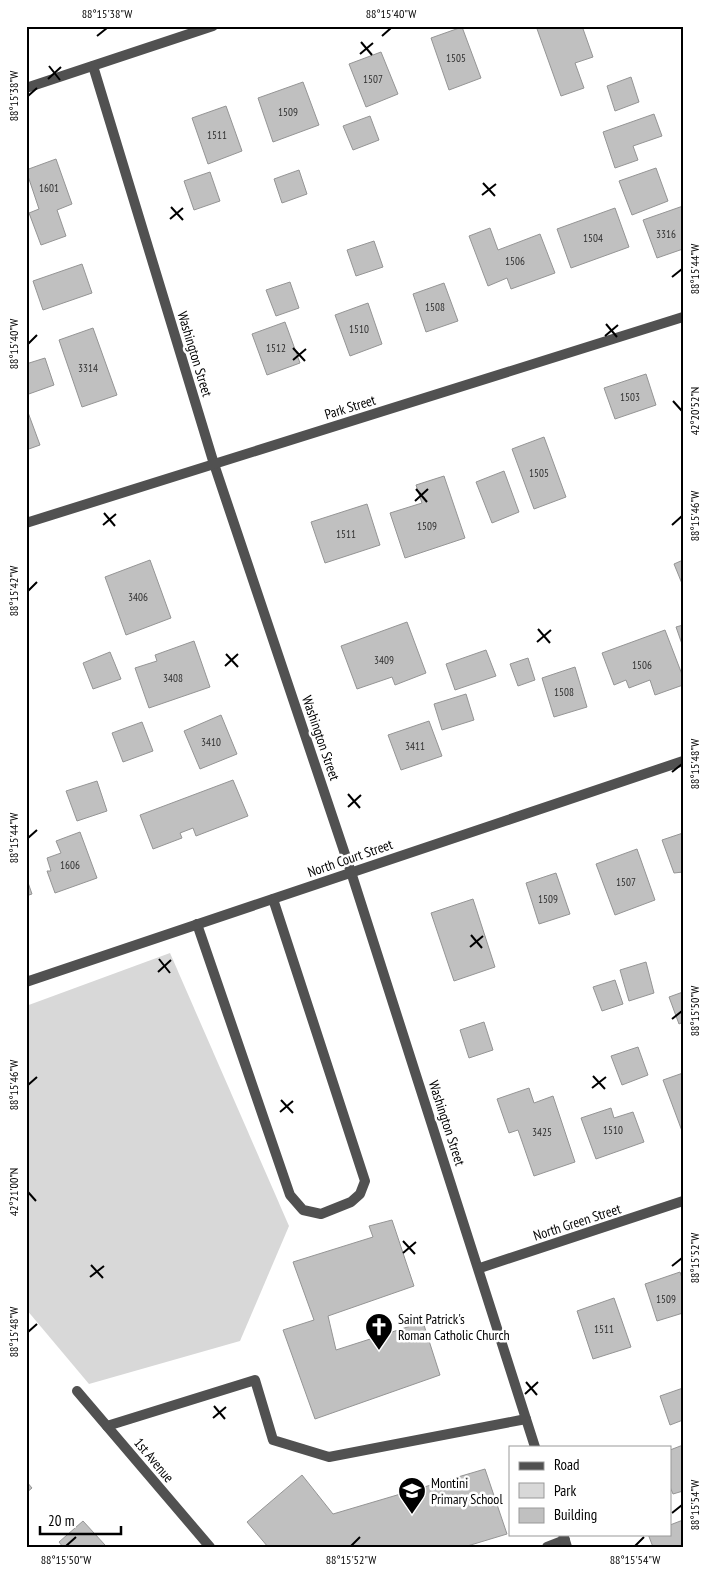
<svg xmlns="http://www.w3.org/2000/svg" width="709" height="1573" viewBox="0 0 709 1573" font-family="'PT Sans Narrow',sans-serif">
  <rect width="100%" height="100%" fill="#fff"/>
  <polygon fill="#d8d8d8" points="170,953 289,1226 240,1341 89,1384 26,1309 26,1006"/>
  <g fill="#c0c0c0" stroke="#959595">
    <polygon points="536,26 582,26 593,57 575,63 584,88 561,96"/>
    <polygon points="462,27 481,78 449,90 431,38"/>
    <polygon points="381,52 398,94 366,107 349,64"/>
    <polygon points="631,77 639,102 615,111 607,86"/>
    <polygon points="303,82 319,125 273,142 258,98"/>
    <polygon points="226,106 242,151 208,164 192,118"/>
    <polygon points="654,114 662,136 633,146 638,160 615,168 603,132"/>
    <polygon points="370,116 379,140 353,150 343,126"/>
    <polygon points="56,159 72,204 57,210 66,236 41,245 29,213 39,209 26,170"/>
    <polygon points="656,168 668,201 632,215 619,181"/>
    <polygon points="299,170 307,194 282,203 274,179"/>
    <polygon points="210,172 220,201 194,210 184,181"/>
    <polygon points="683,206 683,249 657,258 643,220"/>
    <polygon points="615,208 629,247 571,268 557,229"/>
    <polygon points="490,228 498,250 540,234 555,273 511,289 507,278 488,286 469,236"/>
    <polygon points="374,241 383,267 356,276 347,250"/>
    <polygon points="82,264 92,293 43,310 33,281"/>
    <polygon points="290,282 299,308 276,316 266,290"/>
    <polygon points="444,283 458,321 426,332 413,294"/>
    <polygon points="368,303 382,344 350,356 335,315"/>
    <polygon points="285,322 300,363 267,375 252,334"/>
    <polygon points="93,328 117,395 82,407 59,340"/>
    <polygon points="45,358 54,385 26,395 26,364"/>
    <polygon points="646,374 656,405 615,419 604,388"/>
    <polygon points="26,407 40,445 26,450"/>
    <polygon points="544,437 566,497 534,509 512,449"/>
    <polygon points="504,471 519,512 492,523 476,482"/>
    <polygon points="444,476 465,538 405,558 390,513 422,503 416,485"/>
    <polygon points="367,504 380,545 325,563 311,522"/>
    <polygon points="150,560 171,618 126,635 105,577"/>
    <polygon points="683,560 683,586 674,564"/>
    <polygon points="407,622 426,673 395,685 392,677 357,689 341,646"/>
    <polygon points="683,625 683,647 676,627"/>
    <polygon points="665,630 683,677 683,685 655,695 650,680 629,688 626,680 614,685 602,653"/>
    <polygon points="194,641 210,687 149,708 135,668 157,661 155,655"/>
    <polygon points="486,650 496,676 455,690 446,664"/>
    <polygon points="110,652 121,679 93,689 83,663"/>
    <polygon points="528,658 535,680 518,686 510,664"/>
    <polygon points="575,667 587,707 554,717 542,678"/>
    <polygon points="466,694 474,720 442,730 434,704"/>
    <polygon points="221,715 237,754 200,769 184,731"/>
    <polygon points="429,721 442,756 401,770 388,735"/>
    <polygon points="142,722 153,751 123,762 112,733"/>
    <polygon points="233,780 248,816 196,836 193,828 180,833 182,838 153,849 140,815"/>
    <polygon points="97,781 107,811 77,821 66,791"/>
    <polygon points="80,832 97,878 55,893 47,871 51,871 47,858 61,853 56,841"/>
    <polygon points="683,833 683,872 674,873 662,840"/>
    <polygon points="637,849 655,900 615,915 596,864"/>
    <polygon points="556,873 570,914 539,924 526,883"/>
    <polygon points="26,877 32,894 26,896"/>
    <polygon points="473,899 495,967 454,981 431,913"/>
    <polygon points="646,962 654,993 629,1001 620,970"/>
    <polygon points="615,980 623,1004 602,1011 593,987"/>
    <polygon points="683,992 683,1022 679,1024 669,997"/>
    <polygon points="484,1022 493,1050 469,1058 460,1030"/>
    <polygon points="638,1047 648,1075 622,1085 611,1056"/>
    <polygon points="683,1073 683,1131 682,1131 663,1080"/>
    <polygon points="529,1088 534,1103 553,1096 575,1162 534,1176 518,1130 509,1133 497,1099"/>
    <polygon points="611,1108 614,1118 633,1112 644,1142 596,1159 581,1118"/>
    <polygon points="392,1220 414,1286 328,1316 336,1350 423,1322 440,1375 315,1419 283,1330 314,1320 293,1262 373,1237 369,1226"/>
    <polygon points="680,1272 683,1281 683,1313 657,1321 645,1284"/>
    <polygon points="614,1298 631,1347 593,1359 577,1311"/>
    <polygon points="683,1388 683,1420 670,1425 660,1396"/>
    <polygon points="683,1445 683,1491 673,1494 670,1487 670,1450"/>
    <polygon points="485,1469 507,1534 464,1547 268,1547 247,1522 302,1475 333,1514"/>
    <polygon points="26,1481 32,1488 26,1493"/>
    <polygon points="683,1520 683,1547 653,1547 648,1534 670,1534 670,1525"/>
    <polygon points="83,1521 105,1545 103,1547 63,1547 59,1542"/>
  </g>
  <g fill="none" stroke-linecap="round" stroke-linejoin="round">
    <g stroke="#515151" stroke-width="10">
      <polyline points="197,924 290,1195 303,1210 321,1214 351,1202 360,1194 365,1181 273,899"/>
      <polyline points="107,1426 255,1380 273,1440 329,1457 526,1419"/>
      <polyline points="547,1547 565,1540"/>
    </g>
    <g stroke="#515151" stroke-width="10">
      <polyline points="93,66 214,464 351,872 535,1447"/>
      <polyline points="26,523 683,317"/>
      <polyline points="26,982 683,761"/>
      <polyline points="480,1268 683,1201"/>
      <polyline points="77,1391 210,1547"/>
      <polyline points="563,1534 567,1547"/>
    </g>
    <polyline stroke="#515151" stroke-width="10" points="26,88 213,26"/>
  </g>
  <path fill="none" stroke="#000" stroke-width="2" d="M97,36L107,28M382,36L391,28M361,42L372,55M360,54L373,43M49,66L60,80M48,79L61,67M28,96L37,88M483,183L495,196M482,195L496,184M171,207L183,220M170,219L183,208M672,277L682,269M606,324L617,337M605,336L618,325M28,344L37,335M293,348L305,361M293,360L306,349M673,401L682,411M416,489L427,502M415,501L428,489M104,513L115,526M103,525L116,514M672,525L682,516M28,591L37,582M538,629L550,643M537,642L551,630M226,654L238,667M225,666L238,654M672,772L682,764M348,794L360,808M348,807L361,795M28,838L37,830M471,935L482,948M470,947L483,936M159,959L170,973M158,972L171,960M672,1019L682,1011M593,1076L605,1089M28,1085L37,1077M592,1088L606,1077M281,1100L293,1113M280,1112L293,1101M28,1192L36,1201M403,1241L415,1254M403,1253L416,1242M91,1265L103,1278M672,1266L682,1258M90,1277L104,1266M28,1332L37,1324M526,1382L537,1395M525,1394L538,1382M214,1406L225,1419M213,1418L226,1407M672,1513L682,1505M66,1546L76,1537M351,1546L360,1537M635,1546L644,1537"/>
  <defs>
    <symbol id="church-pin" viewBox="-11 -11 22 30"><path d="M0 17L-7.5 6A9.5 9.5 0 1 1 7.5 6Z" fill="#000" stroke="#fff"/><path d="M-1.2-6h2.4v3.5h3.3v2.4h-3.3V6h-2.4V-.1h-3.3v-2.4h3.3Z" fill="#fff"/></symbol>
    <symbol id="school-pin" viewBox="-11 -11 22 30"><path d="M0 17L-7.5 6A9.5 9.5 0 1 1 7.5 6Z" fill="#000" stroke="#fff"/><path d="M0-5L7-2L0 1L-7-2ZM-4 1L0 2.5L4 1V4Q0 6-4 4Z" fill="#fff"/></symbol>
  </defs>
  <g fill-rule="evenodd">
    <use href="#church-pin" x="363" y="1311" width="32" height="43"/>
    <use href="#school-pin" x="396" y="1475" width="32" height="43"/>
  </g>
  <g text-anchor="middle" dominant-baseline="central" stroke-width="5" stroke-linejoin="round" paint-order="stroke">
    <g font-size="11" fill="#303030">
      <text x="456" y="58">1505</text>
      <text x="373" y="79">1507</text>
      <text x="288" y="112">1509</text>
      <text x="217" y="135">1511</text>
      <text x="49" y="188">1601</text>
      <text x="666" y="234">3316</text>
      <text x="593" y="238">1504</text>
      <text x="515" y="261">1506</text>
      <text x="435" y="307">1508</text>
      <text x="359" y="329">1510</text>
      <text x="276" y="348">1512</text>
      <text x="88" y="368">3314</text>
      <text x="630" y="397">1503</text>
      <text x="539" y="473">1505</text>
      <text x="427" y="526">1509</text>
      <text x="346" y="534">1511</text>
      <text x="138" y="597">3406</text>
      <text x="384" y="660">3409</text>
      <text x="642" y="665">1506</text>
      <text x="173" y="678">3408</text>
      <text x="564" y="692">1508</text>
      <text x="211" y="742">3410</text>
      <text x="415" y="746">3411</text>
      <text x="70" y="865">1606</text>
      <text x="626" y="882">1507</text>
      <text x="548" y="899">1509</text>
      <text x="613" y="1130">1510</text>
      <text x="542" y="1132">3425</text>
      <text x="666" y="1299">1509</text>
      <text x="604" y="1329">1511</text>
    </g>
    <g font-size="14" fill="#000" stroke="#fff">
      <text transform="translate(195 354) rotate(73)">Washington Street</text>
      <text transform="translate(350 407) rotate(-17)">Park Street</text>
      <text transform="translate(321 738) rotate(71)">Washington Street</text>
      <text transform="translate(350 858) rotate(-19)">North Court Street</text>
      <text transform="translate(447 1123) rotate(72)">Washington Street</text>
      <text transform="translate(577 1222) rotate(-18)">North Green Street</text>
      <text transform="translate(154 1460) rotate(50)">1st Avenue</text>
    </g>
    <g font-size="14" fill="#000" stroke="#fff" text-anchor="start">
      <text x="398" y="1319">Saint Patrick's<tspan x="398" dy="16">Roman Catholic Church</tspan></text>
      <text x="431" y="1483">Montini<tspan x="431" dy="16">Primary School</tspan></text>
    </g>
  </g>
  <rect width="709" height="1573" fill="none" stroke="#ffffff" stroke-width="55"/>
  <rect x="509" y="1446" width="162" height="90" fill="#ffffff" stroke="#999999"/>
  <rect x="519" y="1462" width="25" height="8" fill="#515151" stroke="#999999"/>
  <text x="554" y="1470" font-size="15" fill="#000000">Road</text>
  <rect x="519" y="1483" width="25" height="15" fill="#d8d8d8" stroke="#999999"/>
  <text x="554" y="1496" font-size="15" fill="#000000">Park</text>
  <rect x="519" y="1508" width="25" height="15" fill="#c0c0c0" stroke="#999999"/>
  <text x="554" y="1520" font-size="15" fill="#000000">Building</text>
  <path d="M40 1526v8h81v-8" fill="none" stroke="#000000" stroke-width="2.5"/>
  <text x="48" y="1526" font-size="15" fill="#000000" stroke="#ffffff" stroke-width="4" paint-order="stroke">20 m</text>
  <rect x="28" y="28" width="654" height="1518" fill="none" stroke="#000" stroke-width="2"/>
  <g font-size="12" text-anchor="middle" fill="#000">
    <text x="107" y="18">88°15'38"W</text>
    <text x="391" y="18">88°15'40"W</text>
    <text transform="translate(14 96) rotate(-90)" y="4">88°15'38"W</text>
    <text transform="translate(695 269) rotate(-90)" y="4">88°15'44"W</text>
    <text transform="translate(14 344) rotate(-90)" y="4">88°15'40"W</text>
    <text transform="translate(695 411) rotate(-90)" y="4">42°20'52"N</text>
    <text transform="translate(695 516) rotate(-90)" y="4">88°15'46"W</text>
    <text transform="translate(14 591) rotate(-90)" y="4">88°15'42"W</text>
    <text transform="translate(695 764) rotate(-90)" y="4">88°15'48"W</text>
    <text transform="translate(14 838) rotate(-90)" y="4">88°15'44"W</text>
    <text transform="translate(695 1011) rotate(-90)" y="4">88°15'50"W</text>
    <text transform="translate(14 1085) rotate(-90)" y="4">88°15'46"W</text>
    <text transform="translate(14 1192) rotate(-90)" y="4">42°21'00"N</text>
    <text transform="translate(695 1258) rotate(-90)" y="4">88°15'52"W</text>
    <text transform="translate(14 1332) rotate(-90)" y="4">88°15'48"W</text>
    <text transform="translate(695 1505) rotate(-90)" y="4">88°15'54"W</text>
    <text x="66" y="1564">88°15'50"W</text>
    <text x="351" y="1564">88°15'52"W</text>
    <text x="635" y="1564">88°15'54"W</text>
  </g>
</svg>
